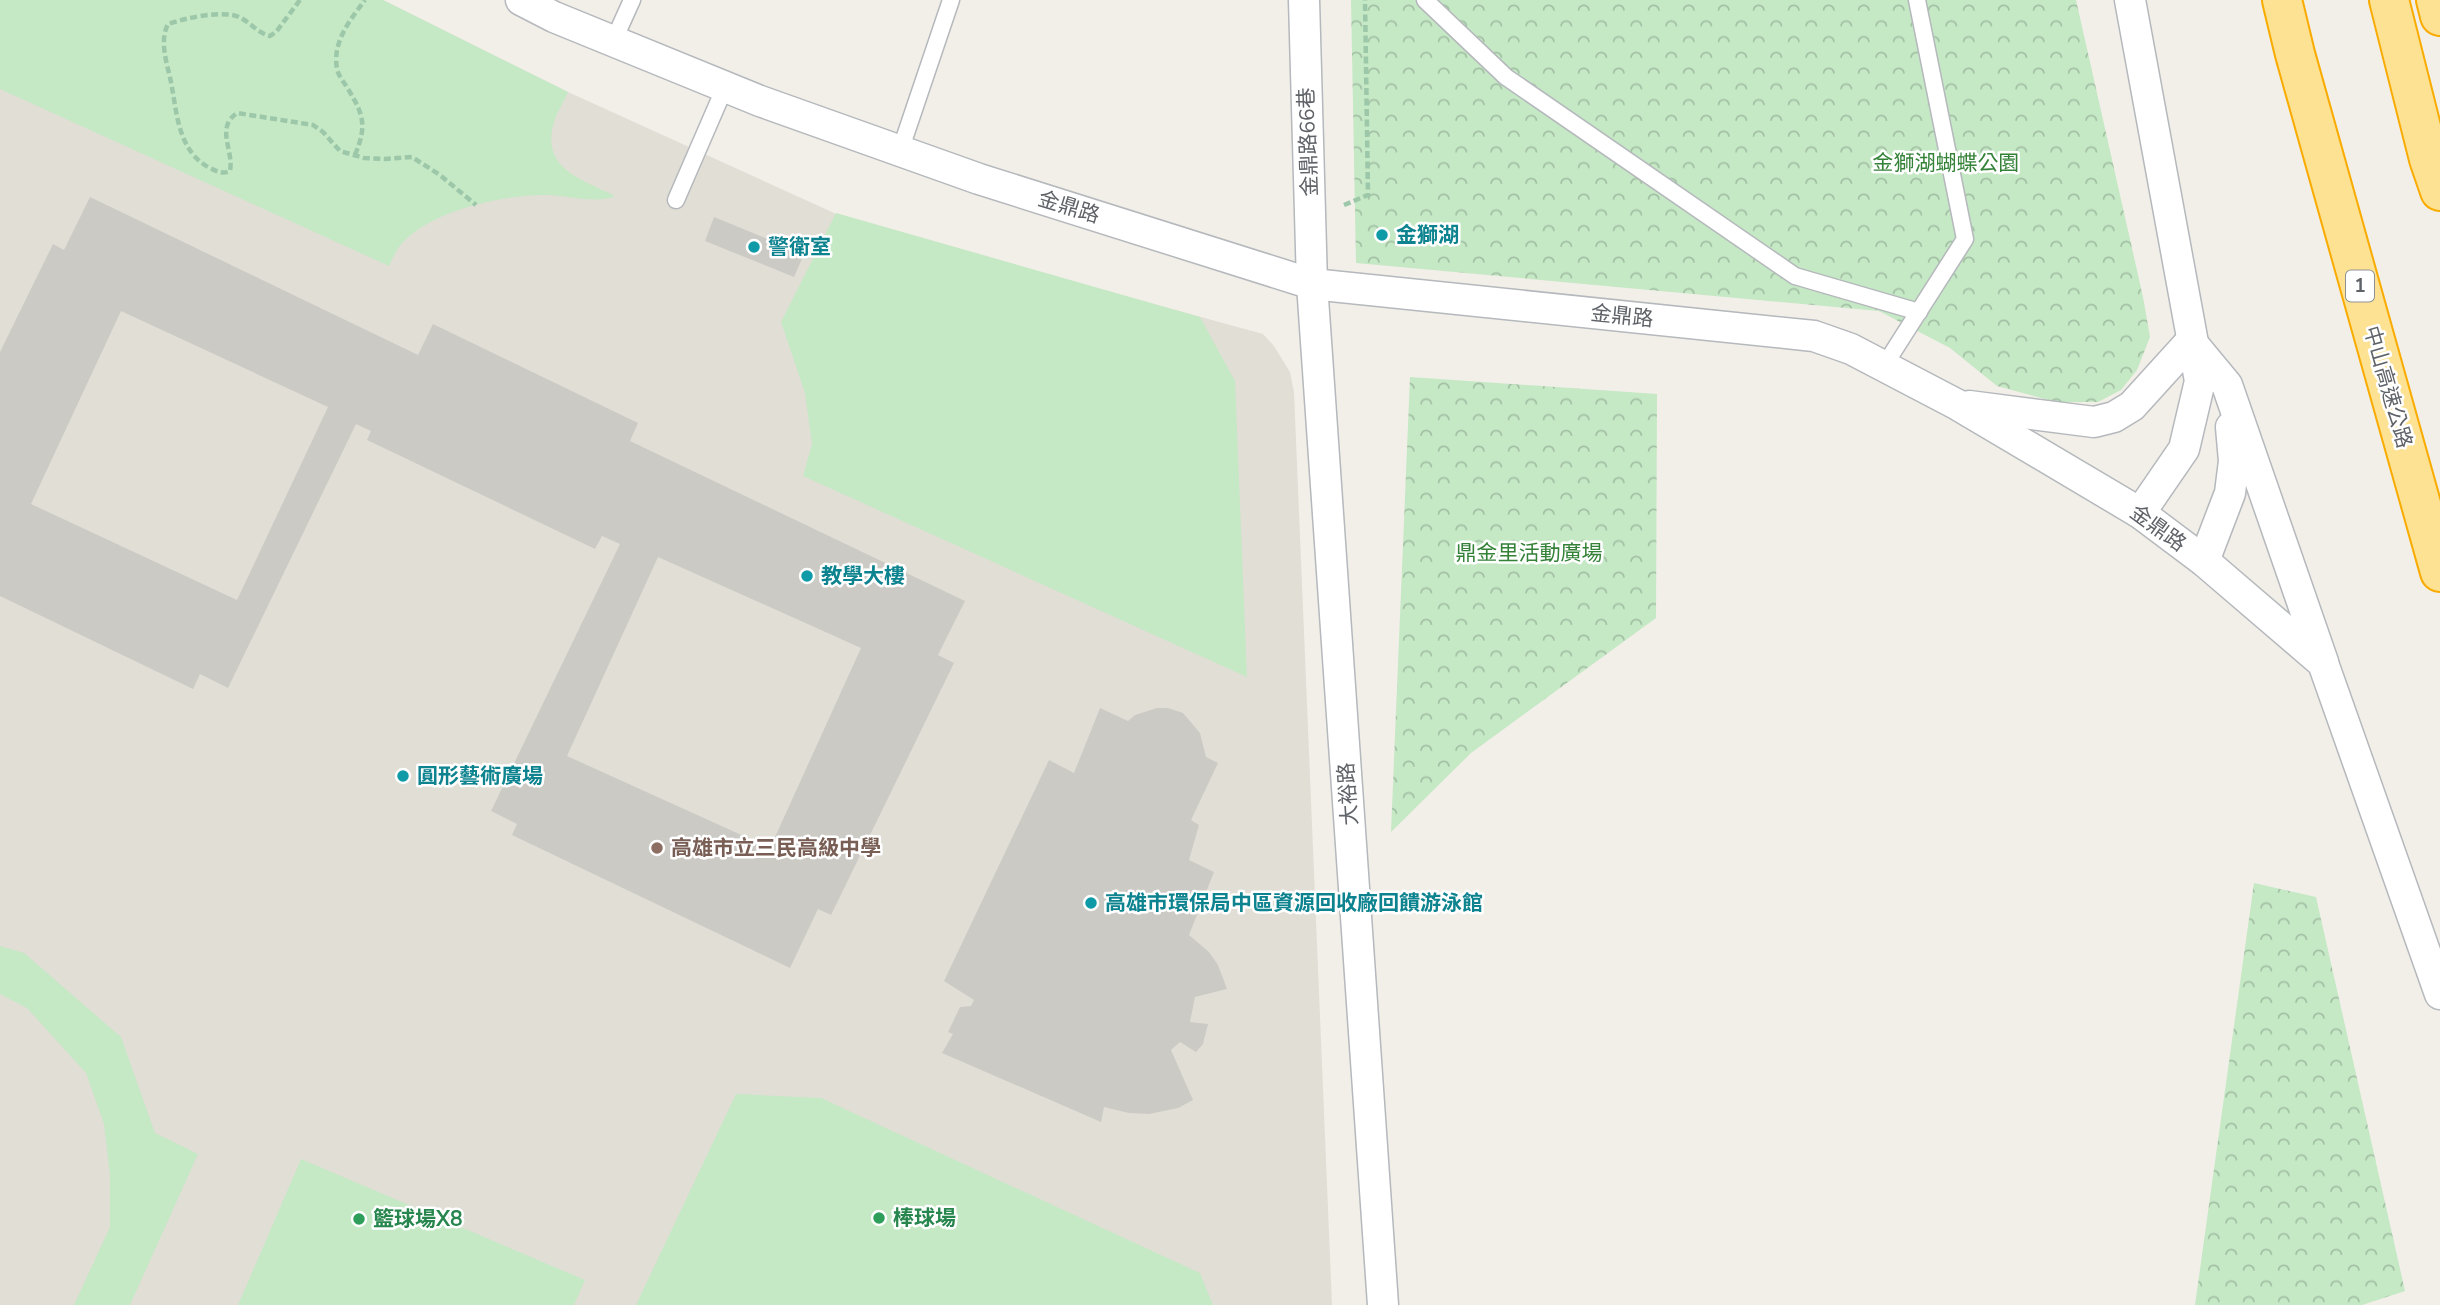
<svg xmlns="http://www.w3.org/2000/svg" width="2440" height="1305" viewBox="0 0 2440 1305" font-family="'Nunito Sans','Noto Sans TC',sans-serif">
  <defs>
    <pattern id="forest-crowns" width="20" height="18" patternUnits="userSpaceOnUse" patternTransform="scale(1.75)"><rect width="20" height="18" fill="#c5e8c5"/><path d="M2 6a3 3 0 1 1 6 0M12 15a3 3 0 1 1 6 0" fill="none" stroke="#a3c0a4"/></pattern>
  </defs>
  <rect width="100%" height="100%" fill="#f1efe8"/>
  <polygon fill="#e1ded6" points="0,0 383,0 568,92 854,222 1263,334 1274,346 1290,372 1294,392 1332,1305 0,1305"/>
  <g fill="#c5e8c5">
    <path d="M0,0H383L568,92C564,102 557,112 554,122C540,169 582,179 615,196C596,204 570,196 550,195C506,194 428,210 399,247C395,252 392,260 389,266L0,89Z"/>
    <polygon points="836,213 1200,317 1235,381 1247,677 803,476 812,444 805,393 781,322"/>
    <polygon points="0,946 24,953 121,1037 155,1133 198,1154 130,1305 74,1305 110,1227 110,1175 104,1124 86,1073 27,1008 0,994"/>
    <polygon points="736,1094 821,1098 1200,1273 1213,1305 636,1305"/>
    <polygon points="301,1159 585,1280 574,1305 238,1305"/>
  </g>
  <g fill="url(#forest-crowns)">
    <polygon points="1351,0 2076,0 2143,297 2150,337 2137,370 2121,390 2098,402 2056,402 1997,386 1950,348 1879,311 1356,263"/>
    <polygon points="1410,377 1657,394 1656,618 1471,753 1391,832"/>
    <polygon points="2254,883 2316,897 2405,1291 2362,1305 2195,1305"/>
  </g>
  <g fill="#cccac5" fill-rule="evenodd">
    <path d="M90,197L418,355L433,324L638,423L630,441L965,601L938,655L954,663L831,915L818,909L790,968L512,835L517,824L491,811L620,544L602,536L595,549L367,440L371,431L356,424L228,688L200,674L193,689L0,596V352L53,244L64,250ZM121,311L328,407L237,600L31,504ZM658,557L861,648L770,848L567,756Z"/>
    <polygon points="714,217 804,254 794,277 705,241"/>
    <polygon points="1100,708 1128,721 1135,715 1157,708 1168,708 1183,713 1200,733 1206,757 1218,763 1191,820 1199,825 1189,860 1214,872 1189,935 1209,952 1218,965 1227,989 1195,997 1190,1022 1208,1024 1203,1044 1196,1052 1180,1042 1171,1050 1193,1100 1178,1108 1149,1114 1129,1113 1104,1107 1101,1122 942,1053 953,1034 948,1032 960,1007 971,1006 974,1000 944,981 1049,760 1074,773"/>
  </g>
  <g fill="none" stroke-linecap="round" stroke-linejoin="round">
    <defs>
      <g id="service">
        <polyline points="1425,0 1506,77 1795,276 1919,312"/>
        <polyline points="613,42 632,0"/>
        <polyline points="900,151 951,0"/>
        <polyline points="676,200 725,87"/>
        <polyline points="1884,366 1965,239 1917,0"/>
      </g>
      <g id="minor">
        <polyline points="521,0 554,17 760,101 979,179 1312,284 1814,336 1851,349 1958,405 2140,513 2204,561 2323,663 2440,994"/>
        <polyline points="1304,0 1312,284 1383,1305"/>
        <polyline points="2130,0 2200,381 2184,449 2140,513"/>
        <polyline points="2193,344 2227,385 2323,662"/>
        <polyline points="1969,406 2094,422 2114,417 2132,406 2191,341"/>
        <polyline points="2204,561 2230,493 2234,461 2231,427"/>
      </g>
      <g id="motorway">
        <polyline points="2282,0 2295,54 2440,572"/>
        <polyline points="2389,0 2429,159 2440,191"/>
        <polyline points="2436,0 2440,16"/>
      </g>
    </defs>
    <use href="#service" stroke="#b5b8bc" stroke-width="19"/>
    <use href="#minor" stroke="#b5b8bc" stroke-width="33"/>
    <use href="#motorway" stroke="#f9ab00" stroke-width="42"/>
    <g stroke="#9cc7a9" stroke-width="4.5" stroke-dasharray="7 3.5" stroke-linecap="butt">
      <path d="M300,0L276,32L270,36C258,33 252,24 241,18C226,9 185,18 168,24C159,42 167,63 171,82C177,113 178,152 210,168C217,172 223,174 230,171C234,150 215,128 237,113L313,125L323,132L340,151L364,158L385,159L412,157L440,175L476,205"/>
      <path d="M355,155C367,126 364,115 348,89C344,82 339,77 337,69C332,42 350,20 365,0"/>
      <polyline points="1344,205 1368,195 1365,0"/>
    </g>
    <use href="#service" stroke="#fff" stroke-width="16"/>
    <use href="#minor" stroke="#fff" stroke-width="30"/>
    <use href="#motorway" stroke="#fde293" stroke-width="38"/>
  </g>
  <g fill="#0f9aa8" stroke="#fff" stroke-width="2.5">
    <circle cx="1382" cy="235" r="7"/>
    <circle cx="754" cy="247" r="7"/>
    <circle cx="807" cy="576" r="7"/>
    <circle cx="403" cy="776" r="7"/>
    <circle cx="1091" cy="903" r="7"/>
  </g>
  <circle fill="#8d6e63" stroke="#fff" stroke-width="2.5" cx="657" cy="848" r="7"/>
  <g fill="#2e9e5b" stroke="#fff" stroke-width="2.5">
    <circle cx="879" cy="1218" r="7"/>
    <circle cx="359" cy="1219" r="7"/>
  </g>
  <g text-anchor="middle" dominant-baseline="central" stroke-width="5" stroke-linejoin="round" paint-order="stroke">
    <rect fill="#fff" stroke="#8f9295" stroke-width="2" x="2346" y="270.5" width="28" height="31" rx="5"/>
    <g font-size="19" font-weight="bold" fill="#5f6368">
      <text x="2360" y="286">1</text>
    </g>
    <g font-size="21" fill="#5f6368" stroke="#fff">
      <text transform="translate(1308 142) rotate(-92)">金鼎路66巷</text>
      <text transform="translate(1069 207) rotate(17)">金鼎路</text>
      <text transform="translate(1622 316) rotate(6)">金鼎路</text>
      <text transform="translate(2388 387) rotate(74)">中山高速公路</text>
      <text transform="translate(2158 528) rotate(36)">金鼎路</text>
      <text transform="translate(1348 794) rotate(-94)">大裕路</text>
    </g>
    <g font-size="21" fill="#348238" stroke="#fff">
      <text x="1946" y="163">金獅湖蝴蝶公園</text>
      <text x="1529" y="553">鼎金里活動廣場</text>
    </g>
    <g font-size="21" font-weight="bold" fill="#0d838f" stroke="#fff" text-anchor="start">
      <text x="1396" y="235">金獅湖</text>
      <text x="768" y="247">警衛室</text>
      <text x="821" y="576">教學大樓</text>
      <text x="417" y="776">圓形藝術廣場</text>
      <text x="1105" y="903">高雄市環保局中區資源回收廠回饋游泳館</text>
    </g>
    <g font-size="21" font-weight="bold" fill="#785e54" stroke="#fff" text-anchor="start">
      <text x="671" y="848">高雄市立三民高級中學</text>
    </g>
    <g font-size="21" font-weight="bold" fill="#27864d" stroke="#fff" text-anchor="start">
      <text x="893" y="1218">棒球場</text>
      <text x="373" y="1219">籃球場X8</text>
    </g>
  </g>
</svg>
